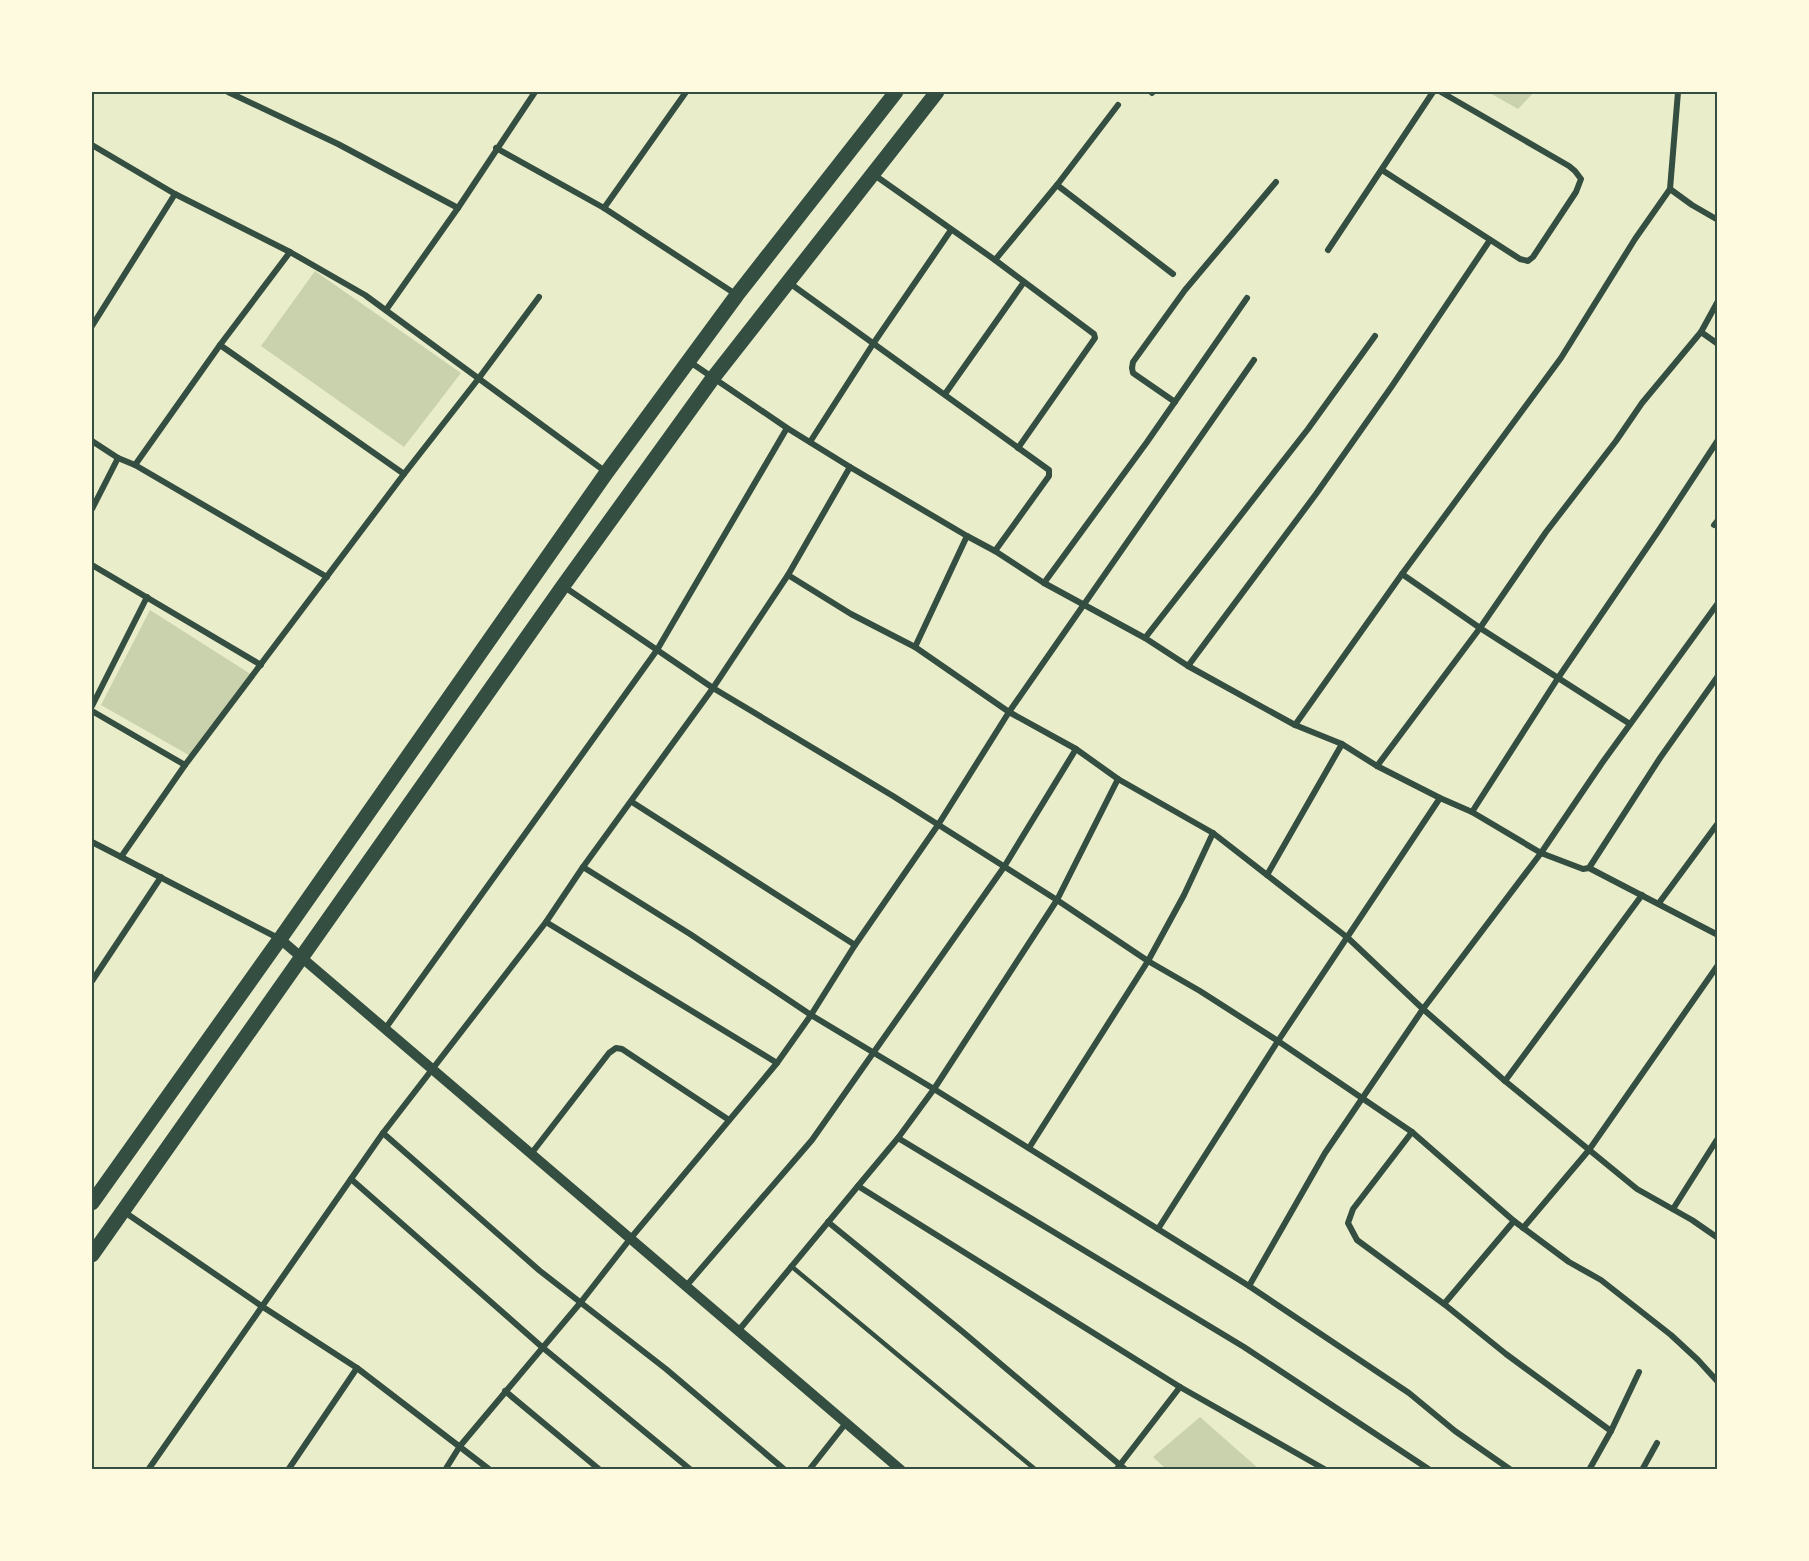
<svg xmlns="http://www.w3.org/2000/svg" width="1809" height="1561" viewBox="0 0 1809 1561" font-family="'Roboto Condensed',sans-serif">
  <rect width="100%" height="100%" fill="#e9edc9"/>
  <g fill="#cad2ad">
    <polygon points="1488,92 1534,92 1518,109"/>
    <polygon points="315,271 461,373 404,447 261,346"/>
    <polygon points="150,610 252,675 194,758 101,705"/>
    <polygon points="1200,1417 1259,1469 1166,1469 1153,1457"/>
  </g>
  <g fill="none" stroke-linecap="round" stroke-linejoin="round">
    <polyline stroke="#344e41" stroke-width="4.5" points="791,1266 1036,1470"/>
    <g stroke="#344e41" stroke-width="6">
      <polyline points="228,92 338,144 458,208"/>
      <polyline points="1151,92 1152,93"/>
      <polyline points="92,145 175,194 290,252 365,295 606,472"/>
      <polyline points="496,148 604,208 737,295"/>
      <polyline points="1382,170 1520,259 1528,261 1533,257 1576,192 1581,179 1575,171 1569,166 1441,92"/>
      <polyline points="873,174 995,260 1094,334 1095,338 1018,448"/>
      <polyline points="1057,185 1173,274"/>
      <polyline points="1670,189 1692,205 1718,220"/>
      <polyline points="604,208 686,92"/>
      <polyline points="1328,250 1433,92"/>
      <polyline points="995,260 1057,185 1118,105"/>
      <polyline points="788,282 1049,470 1049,476 995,551"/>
      <polyline points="386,310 458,208 535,92"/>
      <polyline points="92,326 175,194"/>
      <polyline points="1701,332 1718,344"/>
      <polyline points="220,345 404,474"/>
      <polyline points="690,362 787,428 850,467 967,536 995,551 1044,583 1145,638 1188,666 1295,725 1342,744 1377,766 1440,798 1472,812 1541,853 1583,869 1589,868 1660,758 1718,676"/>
      <polyline points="945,394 1024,282"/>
      <polyline points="1175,402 1133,373 1132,368 1133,362 1185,290 1276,182"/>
      <polyline points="92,441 118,458 135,465 327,577"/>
      <polyline points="810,442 873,344 951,230"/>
      <polyline points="135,465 220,345 290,252"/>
      <polyline points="92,509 118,458"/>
      <polyline points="1714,525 1718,520"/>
      <polyline points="92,565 261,665"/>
      <polyline points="1402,574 1480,628 1630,724"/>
      <polyline points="788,575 851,614 915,647 1009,712 1076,749 1118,779 1213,833 1348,938 1423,1009 1505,1081 1637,1189 1692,1220 1718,1238"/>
      <polyline points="1044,583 1147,442 1247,298"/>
      <polyline points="563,586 713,688 893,796 1057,900 1148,961 1200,991 1278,1041 1412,1132 1514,1221 1569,1262 1601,1280 1671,1335 1698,1360 1718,1382"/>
      <polyline points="1145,638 1308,429 1375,336"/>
      <polyline points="915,647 967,536"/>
      <polyline points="1188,666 1316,494 1392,386 1490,240"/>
      <polyline points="92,706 147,597"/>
      <polyline points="92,711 185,765"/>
      <polyline points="1295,725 1402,574 1561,358 1635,239 1670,189 1678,92"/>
      <polyline points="1377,766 1480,628 1546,532 1616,441 1642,403 1701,332 1718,301"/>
      <polyline points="632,802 855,945"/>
      <polyline points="1472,812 1558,678 1659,530 1718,440"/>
      <polyline points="92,842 280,939"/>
      <polyline points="121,857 185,765 404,474 479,378 539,297"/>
      <polyline points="583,867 690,934 811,1015 934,1089 1249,1286 1409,1393 1455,1431 1511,1470"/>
      <polyline points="1589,868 1718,935"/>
      <polyline points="1267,875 1342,744"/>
      <polyline points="1659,903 1718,823"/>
      <polyline points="546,922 777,1063"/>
      <polyline points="92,981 161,877"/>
      <polyline points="385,1029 657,650 787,428"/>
      <polyline points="1505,1081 1642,895"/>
      <polyline points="1412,1132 1353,1209 1348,1223 1357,1240 1444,1304 1506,1354 1611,1431"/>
      <polyline points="383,1133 540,1271 666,1369 785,1470"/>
      <polyline points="898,1138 1244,1347 1430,1470"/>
      <polyline points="1029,1148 1148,961 1184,895 1213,833"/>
      <polyline points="531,1154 609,1053 616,1048 622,1049 729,1120"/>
      <polyline points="351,1179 542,1347 691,1470"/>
      <polyline points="858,1186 1180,1387 1326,1470"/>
      <polyline points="1673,1209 1718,1138"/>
      <polyline points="123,1211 263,1307 357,1368 490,1470"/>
      <polyline points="828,1222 963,1332 1126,1470"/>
      <polyline points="1523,1228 1589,1150 1718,965"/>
      <polyline points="1158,1229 1278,1041 1440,798"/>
      <polyline points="687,1285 812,1140 1004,867 1076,749"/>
      <polyline points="1249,1286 1325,1153 1423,1009 1541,853 1602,763 1718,603"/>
      <polyline points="1444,1304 1514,1221"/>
      <polyline points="739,1330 858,1186 898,1138 934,1089 1057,900 1118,779"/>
      <polyline points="505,1391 600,1470"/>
      <polyline points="148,1470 383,1133 546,922 583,867 713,688 788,575 850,467"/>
      <polyline points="288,1470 357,1368"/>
      <polyline points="445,1470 460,1446 581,1302 630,1239 777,1063 811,1015 855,945 938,825 1009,712 1254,360"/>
      <polyline points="809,1470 846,1423"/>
      <polyline points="1116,1470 1180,1387"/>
      <polyline points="1589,1470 1611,1431 1639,1372"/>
      <polyline points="1642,1470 1657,1443"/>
    </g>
    <polyline stroke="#344e41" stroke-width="10" points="280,939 901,1470"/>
    <g stroke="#344e41" stroke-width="15">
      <polyline points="92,1203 280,939 607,472 737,295 896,92"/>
      <polyline points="92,1255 563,586 713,378 937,92"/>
    </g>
  </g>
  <rect width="1809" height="1561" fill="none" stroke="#fefae0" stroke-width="186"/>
  <rect x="93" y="93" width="1623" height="1375" fill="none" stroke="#344e41" stroke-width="2"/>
</svg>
